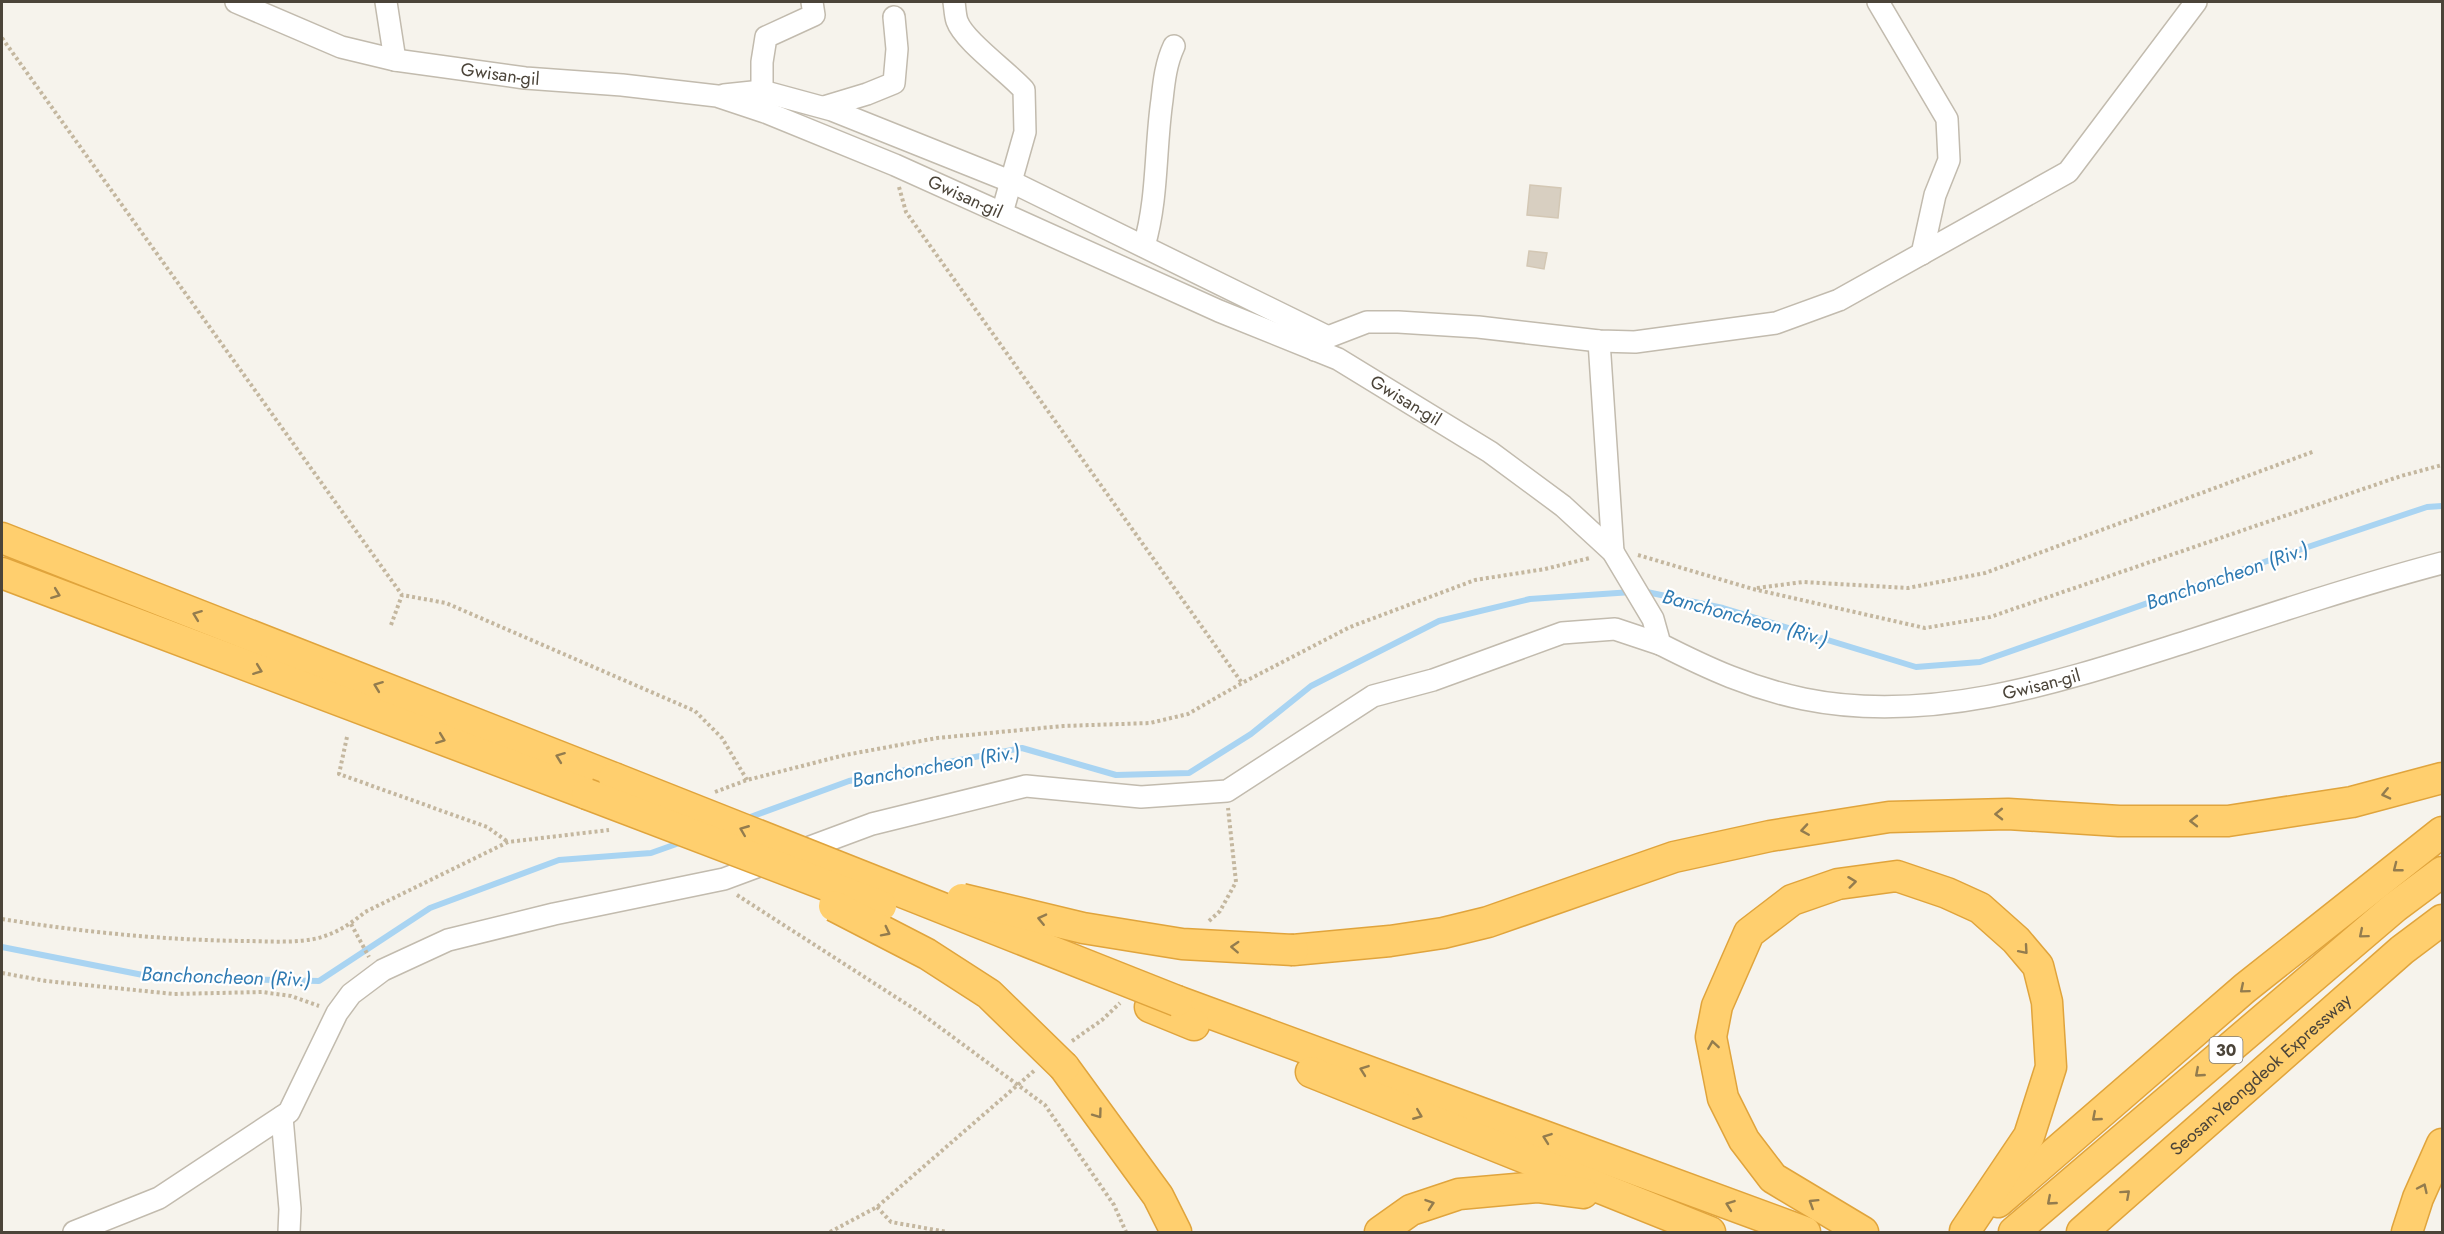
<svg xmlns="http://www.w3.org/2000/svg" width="2444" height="1234" viewBox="0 0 2444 1234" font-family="Jost,sans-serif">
  <rect width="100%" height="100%" fill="#f6f3ec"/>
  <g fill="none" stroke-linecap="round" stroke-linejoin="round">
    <g stroke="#a9d4f2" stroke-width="6">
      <polyline points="1642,591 1723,608 1916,667 1980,662 2287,554 2427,507 2442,506"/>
      <polyline points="745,819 849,781 1022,748 1116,775 1189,773 1251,734 1311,686 1439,621 1530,599 1632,592"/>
      <polyline points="2,947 153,977 319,981 430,908 559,860 651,853 682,842"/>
    </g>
  </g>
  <g fill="#d8cfc1" stroke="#d3c7b4" stroke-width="1.5">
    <polygon points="1530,185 1561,188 1558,218 1527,215"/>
    <polygon points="1529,251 1547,253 1544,269 1527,266"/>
  </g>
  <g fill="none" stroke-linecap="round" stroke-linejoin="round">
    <defs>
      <g id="minor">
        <path id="s1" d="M236,2L341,47L395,60L525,78L622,85L717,96L765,112L895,165L1219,311L1338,359L1490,452L1563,506L1613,552L1653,619L1660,644C1709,669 1751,688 1804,699C1936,726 2071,678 2195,639C2277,612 2359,585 2442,563"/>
        <polyline points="386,2 395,60"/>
        <path d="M954,2C955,8 955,15 957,21C964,41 1008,72 1024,90L1025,132L1002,213"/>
        <polyline points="1878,2 1947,119 1949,160 1935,195 1922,254"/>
        <polyline points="762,91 762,62 766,37 814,15 812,2"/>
        <polyline points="724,95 762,91 832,110 1012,182 1328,337"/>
        <polyline points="824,107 867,94 894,83 897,49 894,17"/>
        <path d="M1144,246C1158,199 1155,148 1162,100C1164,81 1166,63 1174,46"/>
        <polyline points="1599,341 1613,552"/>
        <polyline points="1315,350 1328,337 1367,322 1398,322 1478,327 1599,341 1635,342 1776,323 1839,300 2068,172 2196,2"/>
        <polyline points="282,1117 290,1209 289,1232"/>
        <polyline points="74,1232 159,1198 289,1112 337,1013 351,994 383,970 448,940 554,914 724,879 872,824 1026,786 1141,797 1227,791 1373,696 1433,680 1562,633 1615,629 1660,644"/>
      </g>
      <g id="highway">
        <polyline points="2,538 614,778"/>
        <polyline points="2,573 587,794"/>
        <polyline points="1293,950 1390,941 1443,933 1488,922 1674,857 1770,836 1889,817 2008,814 2119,821 2228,821 2352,802 2442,778"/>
        <polyline points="1177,1001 1805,1232"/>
        <polyline points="1150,1007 1194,1025"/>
        <polyline points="1064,1067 1158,1196 1176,1232"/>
        <polyline points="1311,1072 1710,1232"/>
        <polyline points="1998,1202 2245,988 2442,832"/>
        <polyline points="1380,1232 1411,1210 1459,1194 1537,1187 1583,1193"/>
        <polyline points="1863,1232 1773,1178 1744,1140 1723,1098 1711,1037 1717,1006 1749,933 1792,900 1838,884 1897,876 1947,893 1980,908 2016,940 2038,966 2047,1002 2051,1067 2029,1136 1965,1231"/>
        <polyline points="2014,1232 2395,907 2442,872"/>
        <path id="s2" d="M2082,1232L2402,950L2442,920"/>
        <polyline points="2407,1232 2418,1198 2442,1144"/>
      </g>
    </defs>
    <use href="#minor" stroke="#c2bbae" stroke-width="24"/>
    <use href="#highway" stroke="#e0a43c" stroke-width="33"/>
    <g stroke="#c4b79f" stroke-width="4" stroke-dasharray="3 3" stroke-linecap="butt">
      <polyline points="2,38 402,595 446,603 695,711 722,738 747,780"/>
      <polyline points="899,187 906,212 1242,683"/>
      <polyline points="1638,555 1753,589 1925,628 1990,617 2401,476 2442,465"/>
      <polyline points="1757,588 1803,582 1908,588 1985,573 2315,451"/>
      <polyline points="391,625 402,595"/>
      <polyline points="347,737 339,774 487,827 508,842"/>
      <polyline points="715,792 747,780 845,755 937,738 1063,726 1150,723 1188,714 1242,683 1350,627 1475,580 1545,569 1590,558"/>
      <polyline points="737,895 919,1012 1045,1105 1114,1205 1126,1232"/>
      <path d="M2,919C82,932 162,940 244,941C268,941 298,944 322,937C338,932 352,923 365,912L508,842L609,830"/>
      <polyline points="1209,921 1220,911 1236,882 1228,808"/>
      <polyline points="351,924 369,957"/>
      <polyline points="2,973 46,981 174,994 262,992 291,996 319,1006"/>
      <polyline points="1072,1041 1102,1020 1120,1003"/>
      <polyline points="877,1207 891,1222 947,1232"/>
      <polyline points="830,1232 877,1207 1035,1070"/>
    </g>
    <use href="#minor" stroke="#fff" stroke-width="21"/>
    <use href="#highway" stroke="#ffcf6e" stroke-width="30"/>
    <defs>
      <g id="highway-bridge">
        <polyline points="614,778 1177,1001"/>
        <polyline points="587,794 881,906"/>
        <polyline points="962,899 1083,928 1182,944 1293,950"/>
        <polyline points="834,906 927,954 989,994 1064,1067"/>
      </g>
    </defs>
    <use href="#highway-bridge" stroke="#e0a43c" stroke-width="33" stroke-linecap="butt"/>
    <use href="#highway-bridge" stroke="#ffcf6e" stroke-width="30"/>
  </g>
  <defs><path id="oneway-chevron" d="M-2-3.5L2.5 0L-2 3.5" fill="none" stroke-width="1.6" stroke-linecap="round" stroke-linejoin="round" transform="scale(1.5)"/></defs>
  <g stroke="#937c4e">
    <use href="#oneway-chevron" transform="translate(56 594) rotate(21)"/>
    <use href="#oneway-chevron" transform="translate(197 615) rotate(-159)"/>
    <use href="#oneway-chevron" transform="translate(258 670) rotate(21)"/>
    <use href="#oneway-chevron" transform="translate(378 686) rotate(-159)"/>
    <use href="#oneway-chevron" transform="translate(441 739) rotate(21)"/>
    <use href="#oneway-chevron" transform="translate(560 757) rotate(-159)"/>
    <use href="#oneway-chevron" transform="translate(2386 794) rotate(167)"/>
    <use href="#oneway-chevron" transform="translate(1999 814) rotate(179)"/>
    <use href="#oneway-chevron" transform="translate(2194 821) rotate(180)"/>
    <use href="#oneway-chevron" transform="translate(744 830) rotate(-158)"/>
    <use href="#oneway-chevron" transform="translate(1805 830) rotate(171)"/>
    <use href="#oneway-chevron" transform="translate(2397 868) rotate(142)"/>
    <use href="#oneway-chevron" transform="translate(1852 882) rotate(-7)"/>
    <use href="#oneway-chevron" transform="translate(1042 919) rotate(-167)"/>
    <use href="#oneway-chevron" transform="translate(886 932) rotate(27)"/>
    <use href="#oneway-chevron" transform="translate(2363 934) rotate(140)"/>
    <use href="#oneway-chevron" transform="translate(1235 947) rotate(-177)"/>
    <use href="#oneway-chevron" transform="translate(2024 950) rotate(49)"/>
    <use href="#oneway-chevron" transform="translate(2244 989) rotate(140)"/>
    <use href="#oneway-chevron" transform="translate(1713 1045) rotate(-99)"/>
    <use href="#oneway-chevron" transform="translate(1364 1070) rotate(-160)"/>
    <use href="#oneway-chevron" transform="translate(2199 1073) rotate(139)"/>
    <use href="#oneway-chevron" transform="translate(1098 1114) rotate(54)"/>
    <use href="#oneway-chevron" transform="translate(1418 1115) rotate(22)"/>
    <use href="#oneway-chevron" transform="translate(2096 1117) rotate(139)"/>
    <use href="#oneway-chevron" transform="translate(1547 1138) rotate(-160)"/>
    <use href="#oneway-chevron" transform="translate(2423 1188) rotate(-65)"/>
    <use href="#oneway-chevron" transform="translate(2126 1194) rotate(-42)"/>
    <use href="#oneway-chevron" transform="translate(2051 1201) rotate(139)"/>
    <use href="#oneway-chevron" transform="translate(1813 1203) rotate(-148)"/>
    <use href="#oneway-chevron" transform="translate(1430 1204) rotate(-19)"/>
    <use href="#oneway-chevron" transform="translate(1730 1205) rotate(-160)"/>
  </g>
  <g text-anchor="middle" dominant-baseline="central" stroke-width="4.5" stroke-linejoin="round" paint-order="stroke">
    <rect fill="#fff" stroke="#817c74" stroke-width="1.5" x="2209.5" y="1037" width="33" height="26" rx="4.5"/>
    <g font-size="16" font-weight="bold" fill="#4b4439">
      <text x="2226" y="1050">30</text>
    </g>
    <g font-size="18" fill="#4b4439" stroke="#fff">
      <text stroke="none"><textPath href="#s1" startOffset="276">Gwisan-gil</textPath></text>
      <text stroke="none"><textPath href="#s1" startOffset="762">Gwisan-gil</textPath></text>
      <text stroke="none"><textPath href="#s1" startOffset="1248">Gwisan-gil</textPath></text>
      <text stroke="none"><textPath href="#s1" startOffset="2004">Gwisan-gil</textPath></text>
      <text stroke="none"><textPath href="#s2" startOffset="238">Seosan-Yeongdeok Expressway</textPath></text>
    </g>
    <g font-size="20" font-style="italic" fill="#2e7ab2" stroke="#fff">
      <text transform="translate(2227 576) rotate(-19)">Banchoncheon (Riv.)</text>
      <text transform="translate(1745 618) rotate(15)">Banchoncheon (Riv.)</text>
      <text transform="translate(936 766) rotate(-10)">Banchoncheon (Riv.)</text>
      <text transform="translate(226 977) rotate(2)">Banchoncheon (Riv.)</text>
    </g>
  </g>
  <rect width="2444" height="1234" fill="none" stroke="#4b4439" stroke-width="6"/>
</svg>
